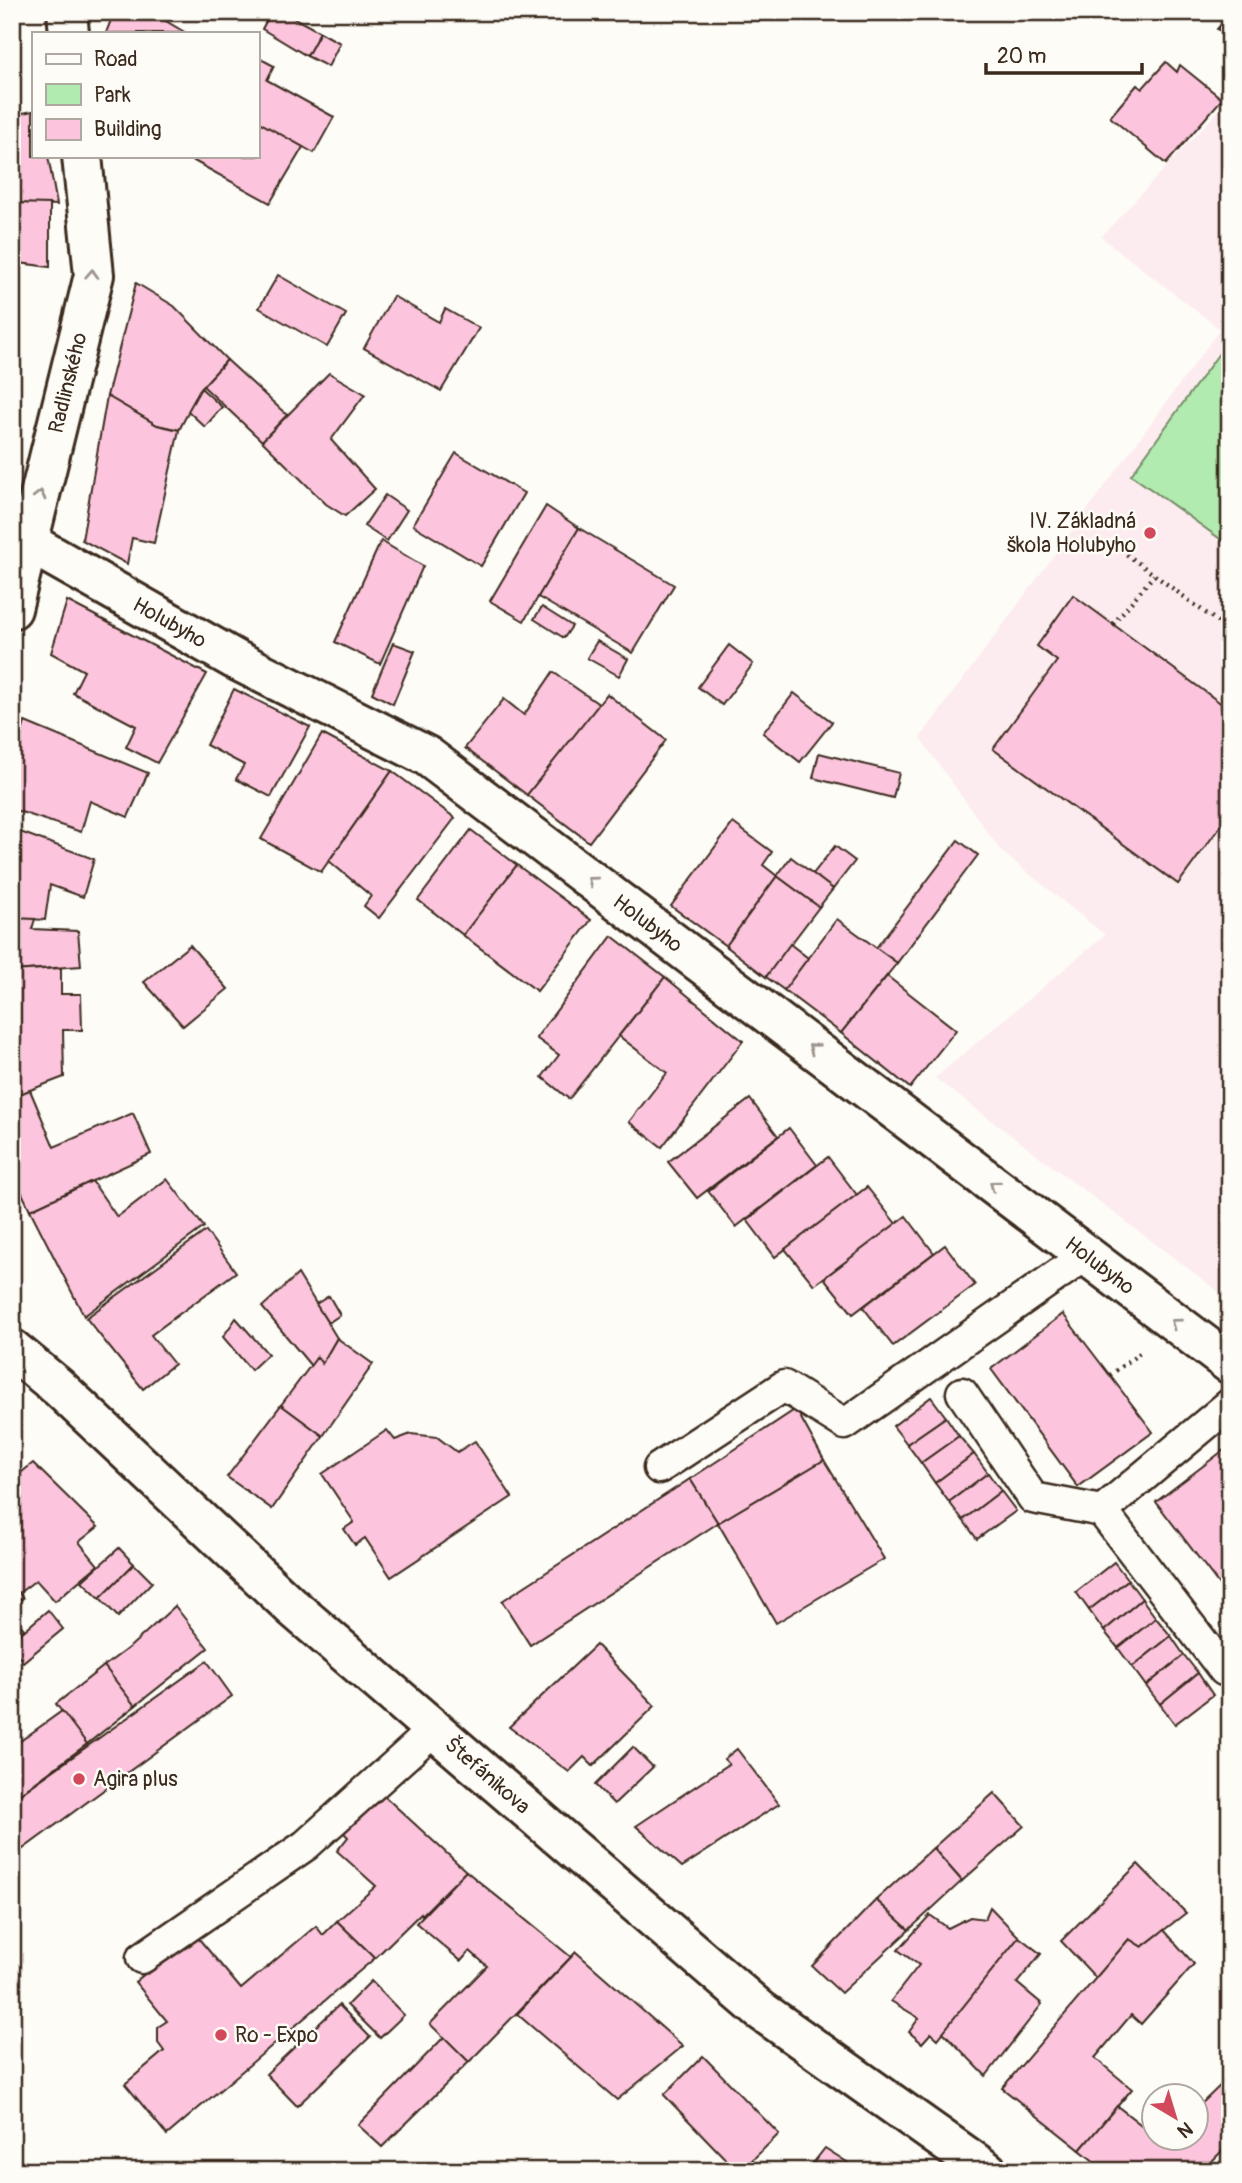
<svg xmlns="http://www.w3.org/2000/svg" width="1242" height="2183" viewBox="0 0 1242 2183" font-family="Pangolin,sans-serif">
  <rect width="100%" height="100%" fill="#fdfcf7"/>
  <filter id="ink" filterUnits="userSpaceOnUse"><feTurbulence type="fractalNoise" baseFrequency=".0143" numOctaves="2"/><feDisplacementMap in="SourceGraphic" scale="14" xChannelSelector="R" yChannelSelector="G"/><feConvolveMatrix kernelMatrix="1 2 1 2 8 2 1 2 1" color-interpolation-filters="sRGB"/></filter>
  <g filter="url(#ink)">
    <polygon fill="#fdecef" points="1230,98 1230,1300 935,1078 1105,935 1001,851 920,738 1220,329 1101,237"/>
    <polygon fill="#b1ebb0" stroke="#768a67" stroke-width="2" points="1230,338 1230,546 1131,475"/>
    <g fill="#fcc5dd" stroke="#3b2a1e" stroke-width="2">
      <polygon points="114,12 163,12 161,18 186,33 106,33"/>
      <polygon points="271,12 283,12 320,32 307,56 262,29"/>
      <polygon points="500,12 525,12 518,23"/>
      <polygon points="1228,16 1230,31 1226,36 1217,29"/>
      <polygon points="320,32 340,43 328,67 307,56"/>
      <polygon points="257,57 274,66 267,80 334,117 314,153 257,121"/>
      <polygon points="1166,62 1177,72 1180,65 1222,99 1166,164 1110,117 1137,85 1142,89"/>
      <polygon points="33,111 33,156 48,156 57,205 12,203 12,115"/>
      <polygon points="257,121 303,147 270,203 185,156 257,156"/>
      <polygon points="12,203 50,204 50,267 12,262"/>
      <polygon points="278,275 346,314 327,347 259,308"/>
      <polygon points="136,283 174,306 227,360 201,388 179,430 157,425 107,396"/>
      <polygon points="393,296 439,322 445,309 479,328 441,391 364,348"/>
      <polygon points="227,360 287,415 262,441 203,386"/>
      <polygon points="329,373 365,394 331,440 375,489 345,516 326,504 262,441"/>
      <polygon points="201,388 222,407 205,427 188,411"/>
      <polygon points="107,396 157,425 179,430 154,543 132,538 127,564 82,540"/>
      <polygon points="456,453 524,493 481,566 413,525"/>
      <polygon points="385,495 407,510 387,541 364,526"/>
      <polygon points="546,506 579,528 524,621 490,601"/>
      <polygon points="579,528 674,585 633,653 538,597"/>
      <polygon points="381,541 423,566 380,664 335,642"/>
      <polygon points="1073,595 1230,710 1230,813 1178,884 993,749 1057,661 1037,646"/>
      <polygon points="67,601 207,674 157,763 126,747 136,726 73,693 84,671 51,653"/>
      <polygon points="542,607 572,626 564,638 534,619"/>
      <polygon points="597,641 628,659 619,676 587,658"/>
      <polygon points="393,643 415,651 393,704 372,693"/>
      <polygon points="729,645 753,664 722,705 698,687"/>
      <polygon points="553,672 600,705 527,795 465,748 504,699 524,715"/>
      <polygon points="234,689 310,727 271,797 236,779 244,765 206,745"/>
      <polygon points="794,693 832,722 800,762 763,733"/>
      <polygon points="607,694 666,740 589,842 527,795"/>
      <polygon points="25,722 148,773 128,817 90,801 81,832 12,809 12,767"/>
      <polygon points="322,734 392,771 321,872 261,839"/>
      <polygon points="819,753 899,773 893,798 813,778"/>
      <polygon points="392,771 455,818 379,918 364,906 371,896 329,861"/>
      <polygon points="733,823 772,852 763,865 777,876 726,946 671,906"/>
      <polygon points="12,829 94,859 83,897 50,885 45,920 12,918"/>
      <polygon points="471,830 517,865 463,935 418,900"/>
      <polygon points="958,840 978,855 897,963 876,948"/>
      <polygon points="835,846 855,861 833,889 813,874"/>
      <polygon points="791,857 833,889 819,907 777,876"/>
      <polygon points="517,865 591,920 537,991 463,935"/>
      <polygon points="777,876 819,907 766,977 726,946"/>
      <polygon points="12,918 35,919 32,929 78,931 81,966 12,971"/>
      <polygon points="837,919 897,963 841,1033 784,990"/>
      <polygon points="612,936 665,977 569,1099 542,1077 559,1055 536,1038"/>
      <polygon points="790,944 808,958 784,990 766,977"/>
      <polygon points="190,945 228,989 183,1026 144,982"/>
      <polygon points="61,968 61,994 81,994 82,1030 63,1030 64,1077 12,1097 12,971"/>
      <polygon points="887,976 956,1030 910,1088 841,1033"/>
      <polygon points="665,977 743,1041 662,1147 629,1122 667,1073 619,1036"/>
      <polygon points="30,1090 54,1147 133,1113 151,1154 30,1210 12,1172 12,1097"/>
      <polygon points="750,1099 778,1136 697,1198 668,1162"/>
      <polygon points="789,1128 817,1165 736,1227 708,1191"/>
      <polygon points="828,1157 857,1195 775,1257 747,1220"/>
      <polygon points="167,1179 204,1227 84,1316 30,1210 92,1181 117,1217"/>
      <polygon points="867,1187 897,1225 814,1285 785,1249"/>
      <polygon points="906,1216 934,1253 853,1314 824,1278"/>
      <polygon points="206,1231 236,1272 151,1335 174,1364 143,1389 86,1318"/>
      <polygon points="945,1245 975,1285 893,1346 863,1307"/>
      <polygon points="298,1274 337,1338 322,1364 317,1357 311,1366 262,1307"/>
      <polygon points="329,1296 340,1315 328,1323 316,1304"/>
      <polygon points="1063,1314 1153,1432 1078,1487 991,1369"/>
      <polygon points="236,1318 268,1354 251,1370 223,1337"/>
      <polygon points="337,1338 373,1364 323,1436 281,1405 317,1357 322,1364"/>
      <polygon points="931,1397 946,1417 907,1444 893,1426"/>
      <polygon points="281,1405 323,1436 272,1509 227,1477"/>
      <polygon points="796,1409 824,1460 718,1523 690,1479"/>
      <polygon points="946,1417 959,1436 921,1463 907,1444"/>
      <polygon points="387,1430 395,1440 411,1434 437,1437 457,1452 475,1441 512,1497 391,1577 365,1538 355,1545 344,1529 354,1522 322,1474"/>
      <polygon points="959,1436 974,1454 935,1483 921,1463"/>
      <polygon points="1229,1446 1230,1447 1230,1599 1156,1502"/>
      <polygon points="974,1454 988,1473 949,1502 935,1483"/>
      <polygon points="824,1460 884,1559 776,1623 718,1523"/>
      <polygon points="33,1463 98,1527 79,1542 98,1565 55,1601 36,1580 19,1593 23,1598 12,1607 12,1538 17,1535 12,1529 12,1480"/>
      <polygon points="988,1473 1001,1491 963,1520 949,1502"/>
      <polygon points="690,1479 718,1523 530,1645 502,1601"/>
      <polygon points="1001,1491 1016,1511 977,1539 963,1520"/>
      <polygon points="119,1548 134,1564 100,1598 82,1581"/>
      <polygon points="1114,1562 1128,1580 1089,1610 1076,1592"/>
      <polygon points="134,1564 152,1582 118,1617 100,1598"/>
      <polygon points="1128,1580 1142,1599 1104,1631 1089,1610"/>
      <polygon points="1142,1599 1156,1618 1118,1648 1104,1631"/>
      <polygon points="175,1606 208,1648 135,1706 104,1666 131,1646"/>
      <polygon points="48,1610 63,1629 23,1662 12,1648 12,1641"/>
      <polygon points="12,1615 24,1629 12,1639"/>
      <polygon points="1156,1618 1171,1636 1132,1667 1118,1648"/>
      <polygon points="1171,1636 1184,1655 1146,1686 1132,1667"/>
      <polygon points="596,1645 655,1706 593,1766 584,1757 569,1772 509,1727"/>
      <polygon points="1184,1655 1198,1673 1160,1704 1146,1686"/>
      <polygon points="207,1661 232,1696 12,1857 12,1800"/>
      <polygon points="104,1666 135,1706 87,1744 56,1704"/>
      <polygon points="1198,1673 1213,1695 1175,1724 1160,1704"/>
      <polygon points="62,1711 87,1744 12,1800 12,1747"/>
      <polygon points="633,1747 653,1767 614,1804 595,1785"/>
      <polygon points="737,1749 779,1804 682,1867 636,1826 729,1764 724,1759"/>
      <polygon points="381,1793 466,1871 422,1915 421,1913 375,1958 337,1921 376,1886 337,1851 348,1837 344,1833"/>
      <polygon points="994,1793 1024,1826 962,1881 933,1848"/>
      <polygon points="933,1848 962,1881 909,1930 876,1900"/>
      <polygon points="1138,1864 1186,1913 1142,1947 1129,1939 1096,1978 1061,1941"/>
      <polygon points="466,1871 571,1957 469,2062 430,2024 487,1966 470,1951 461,1961 416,1923"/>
      <polygon points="876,1900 909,1930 841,1993 812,1966"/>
      <polygon points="990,1907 1019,1937 938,2039 931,2033 922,2043 909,2032 919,2018 891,2001 919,1965 898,1950 930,1915 948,1928 970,1917 985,1919"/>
      <polygon points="337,1921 375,1958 167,2135 125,2084 164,2051 158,2043 158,2027 167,2021 135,1982 194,1933 241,1989 316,1926 323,1935"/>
      <polygon points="1164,1930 1194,1964 1141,2024 1131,2015 1095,2058 1132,2089 1080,2150 1002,2088 1129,1939 1142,1947"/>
      <polygon points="1019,1937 1041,1954 1017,1983 1042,2004 986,2076 943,2032"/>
      <polygon points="576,1952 683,2046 617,2100 517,2014"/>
      <polygon points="371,1981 404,2015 380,2038 347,2005"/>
      <polygon points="339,2005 370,2037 297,2106 266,2074"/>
      <polygon points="444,2037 469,2062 382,2147 358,2125"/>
      <polygon points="703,2056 779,2134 741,2171 737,2171 664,2095"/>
      <polygon points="1230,2076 1230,2143 1202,2171 1106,2171 1080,2150 1117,2106 1154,2135 1154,2138 1163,2142 1168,2138 1196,2138 1196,2109"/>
      <polygon points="825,2148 861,2171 807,2171"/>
    </g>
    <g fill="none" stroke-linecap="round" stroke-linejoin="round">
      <defs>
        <g id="lane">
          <polyline points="962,1393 1033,1498 1102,1511 1224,1670"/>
          <polyline points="659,1468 784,1386 845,1424 1086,1255"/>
          <polyline points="1102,1511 1230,1404"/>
          <polyline points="142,1958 306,1845 435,1729"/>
        </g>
        <g id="street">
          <polyline points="67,12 69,33"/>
          <path id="s1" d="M28,542L236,660L427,756L1230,1364"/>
          <path id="s2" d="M12,609L94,275L82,156"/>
          <path id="s3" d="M12,1349L58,1387L291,1606L760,2010L987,2171"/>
        </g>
      </defs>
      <use href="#lane" stroke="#3b2a1e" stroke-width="35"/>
      <use href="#street" stroke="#3b2a1e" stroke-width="44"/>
      <g stroke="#3b2a1e" stroke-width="4.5" stroke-dasharray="2 5" stroke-linecap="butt">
        <polyline points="1121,550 1230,631"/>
        <polyline points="1113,624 1154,575"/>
        <polyline points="1110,1375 1140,1353"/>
      </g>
      <use href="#lane" stroke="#fdfcf7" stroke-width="30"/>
      <use href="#street" stroke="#fdfcf7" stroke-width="38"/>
    </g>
    <defs><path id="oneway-chevron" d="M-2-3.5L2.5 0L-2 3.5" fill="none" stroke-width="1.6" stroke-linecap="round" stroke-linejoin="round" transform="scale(1.75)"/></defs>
    <g stroke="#9c938a">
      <use href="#oneway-chevron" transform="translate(92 274) rotate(-87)"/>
      <use href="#oneway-chevron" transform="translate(40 495) rotate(-76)"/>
      <use href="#oneway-chevron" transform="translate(592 881) rotate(-143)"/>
      <use href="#oneway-chevron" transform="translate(813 1048) rotate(-143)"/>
      <use href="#oneway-chevron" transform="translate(994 1185) rotate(-143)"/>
      <use href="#oneway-chevron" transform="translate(1175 1323) rotate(-143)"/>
    </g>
  </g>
  <g fill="#d1495b" stroke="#fdfcf7" stroke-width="2.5">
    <circle cx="1150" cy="533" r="7"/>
    <circle cx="79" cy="1779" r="7"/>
    <circle cx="221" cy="2035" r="7"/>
  </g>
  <g text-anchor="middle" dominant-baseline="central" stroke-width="5" stroke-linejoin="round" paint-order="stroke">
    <g font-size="21" fill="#3b2a1e" stroke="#fdfcf7">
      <text stroke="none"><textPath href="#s2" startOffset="233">Radlinského</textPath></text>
      <text stroke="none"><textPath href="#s1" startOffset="163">Holubyho</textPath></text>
      <text stroke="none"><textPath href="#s1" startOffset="730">Holubyho</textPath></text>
      <text stroke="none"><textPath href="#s1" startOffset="1297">Holubyho</textPath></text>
      <text stroke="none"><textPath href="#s3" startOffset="639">Štefánikova</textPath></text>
    </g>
    <g font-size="21" fill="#3b2a1e" stroke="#fdfcf7" text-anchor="start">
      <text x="1136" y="521" text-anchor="end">IV. Základná<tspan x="1136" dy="24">škola Holubyho</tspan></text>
      <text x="93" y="1779">Agira plus</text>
      <text x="235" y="2035">Ro - Expo</text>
    </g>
  </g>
  <rect width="1242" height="2183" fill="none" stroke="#fdfcf7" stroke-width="42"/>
  <rect x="21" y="21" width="1200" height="2141" fill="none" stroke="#3b2a1e" stroke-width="2.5" filter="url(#ink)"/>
  <rect x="32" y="32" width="228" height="126" fill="#fdfcf7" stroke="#afa8a0" stroke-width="2"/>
  <rect x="46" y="54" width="35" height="10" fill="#fdfcf7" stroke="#afa8a0" stroke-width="2"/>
  <text x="94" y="66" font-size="21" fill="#3b2a1e">Road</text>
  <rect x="46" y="84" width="35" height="21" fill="#b1ebb0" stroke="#afa8a0" stroke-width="2"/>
  <text x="94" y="102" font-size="21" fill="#3b2a1e">Park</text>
  <rect x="46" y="119" width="35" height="21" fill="#fcc5dd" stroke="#afa8a0" stroke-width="2"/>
  <text x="94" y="136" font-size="21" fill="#3b2a1e">Building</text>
  <g transform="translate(1175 2117) rotate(142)"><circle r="33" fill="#fdfcf7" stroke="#afa8a0" stroke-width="2"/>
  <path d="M0-5L12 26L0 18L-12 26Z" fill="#d1495b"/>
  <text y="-10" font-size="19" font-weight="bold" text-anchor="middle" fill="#3b2a1e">N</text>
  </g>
  <path d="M986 63v10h156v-10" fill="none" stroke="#3b2a1e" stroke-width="3.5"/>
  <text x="997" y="63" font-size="21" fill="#3b2a1e" stroke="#fdfcf7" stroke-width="5" paint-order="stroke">20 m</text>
</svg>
